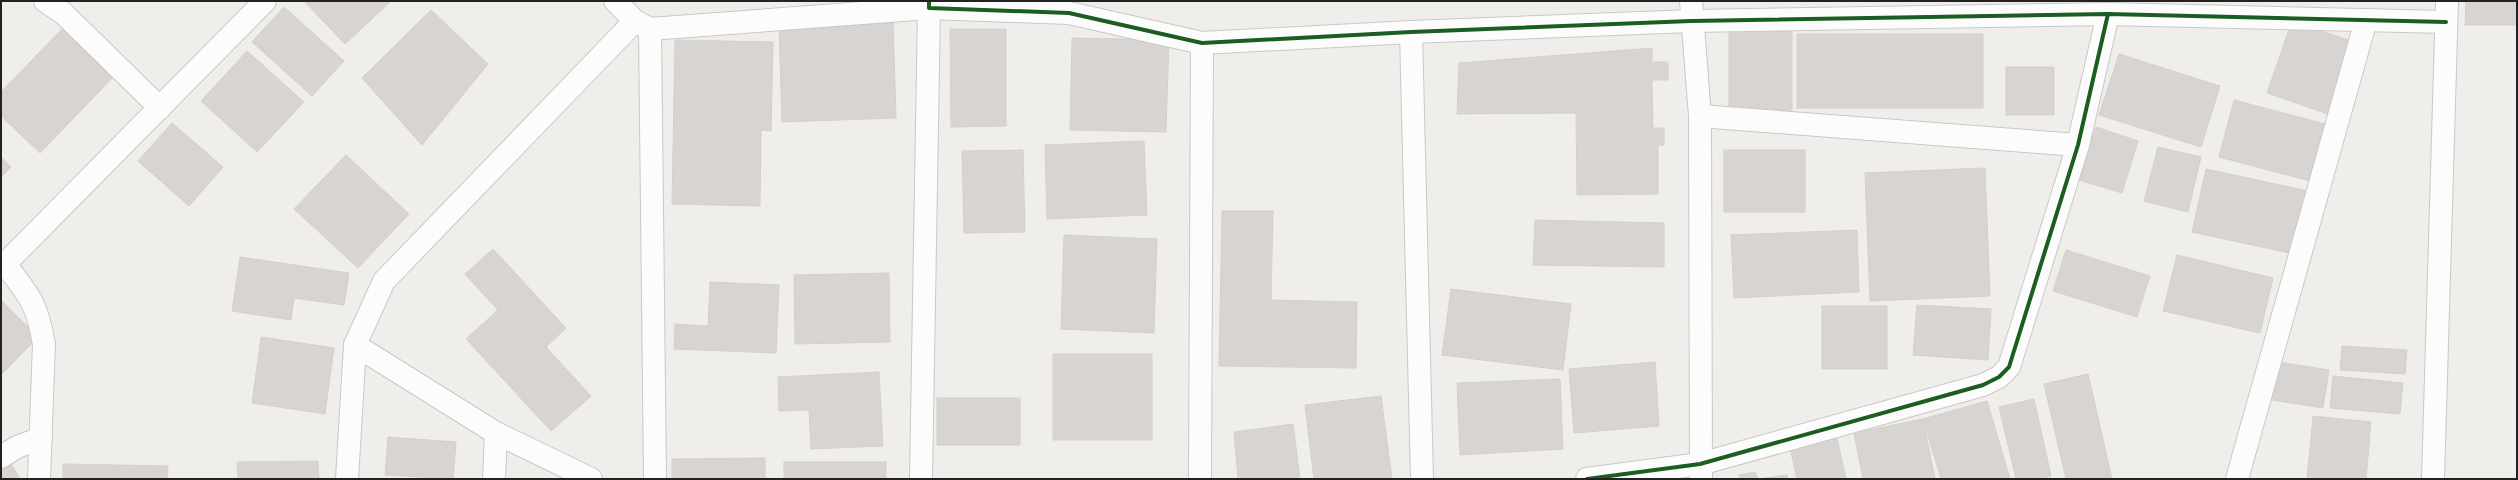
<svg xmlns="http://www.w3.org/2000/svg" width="2518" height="480" viewBox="0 0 2518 480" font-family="'Fira Sans',sans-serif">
  <rect width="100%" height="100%" fill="#f0eeeb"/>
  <g fill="#d7d4d2" stroke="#d3d0cc">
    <polygon points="304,1 391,1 345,44"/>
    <polygon points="2466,1 2517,1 2517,25 2465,25"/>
    <polygon points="284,7 344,61 312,96 252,42"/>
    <polygon points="431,10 488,64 422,145 362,78"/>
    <polygon points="893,21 896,118 782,122 779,25"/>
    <polygon points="2292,21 2357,43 2331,115 2267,93"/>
    <polygon points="66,25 116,74 40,153 1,116 1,92"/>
    <rect x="1729" y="26" width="63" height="84"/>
    <polygon points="950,29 1006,29 1006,126 951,127"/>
    <rect x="1797" y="34" width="186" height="74"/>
    <polygon points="1072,38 1169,40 1166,132 1070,130"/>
    <polygon points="675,40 773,42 771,131 761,130 760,206 672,204"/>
    <polygon points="1652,48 1652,62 1668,62 1668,80 1652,80 1653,128 1664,128 1664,145 1658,145 1658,194 1577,195 1576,113 1457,114 1459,63"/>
    <polygon points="247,51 304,102 257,152 201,101"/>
    <polygon points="2119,54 2220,86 2201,147 2099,115"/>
    <rect x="2006" y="67" width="48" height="48"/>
    <polygon points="2234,100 2325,124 2310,181 2219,157"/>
    <polygon points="172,123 223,167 189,206 138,161"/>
    <polygon points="2096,127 2138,141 2122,193 2079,180"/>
    <polygon points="1144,141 1147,215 1047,219 1045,145"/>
    <polygon points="2158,147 2201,157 2188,212 2144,201"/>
    <polygon points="1023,150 1025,232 964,233 962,151"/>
    <rect x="1724" y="150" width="81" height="62"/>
    <polygon points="346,155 409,214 358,268 294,209"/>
    <polygon points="1,157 11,167 1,177"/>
    <polygon points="1985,168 1990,296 1870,301 1865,173"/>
    <polygon points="2206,169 2308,191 2294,254 2192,232"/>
    <polygon points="1222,211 1273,211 1271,300 1357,302 1356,368 1219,366"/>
    <polygon points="1535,220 1664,223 1664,267 1533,265"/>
    <polygon points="1857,230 1859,292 1734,298 1731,235"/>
    <polygon points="1064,235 1157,239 1154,333 1061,329"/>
    <polygon points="493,249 566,328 546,347 591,396 551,431 466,339 498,310 465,274"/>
    <polygon points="2066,250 2150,276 2137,317 2053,291"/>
    <polygon points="2177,255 2273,278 2260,333 2163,311"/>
    <polygon points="240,257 349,273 344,305 294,298 291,320 232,311"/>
    <polygon points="889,273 890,342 795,344 794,275"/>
    <polygon points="710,282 779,285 776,353 674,349 675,324 708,326"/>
    <polygon points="1451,289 1571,304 1563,370 1442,355"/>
    <polygon points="1,300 38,337 1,375"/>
    <polygon points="1917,305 1991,309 1988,360 1913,355"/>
    <rect x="1822" y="306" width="65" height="63"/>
    <polygon points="261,337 334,348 325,414 252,403"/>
    <polygon points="2342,346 2407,350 2405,374 2340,370"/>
    <rect x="1053" y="354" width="99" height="86"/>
    <polygon points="2272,361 2329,370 2323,408 2266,399"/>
    <polygon points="1655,362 1659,426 1574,433 1569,369"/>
    <polygon points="879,372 883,446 811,449 809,410 779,411 778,377"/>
    <polygon points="2088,374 2112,479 2066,479 2044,384"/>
    <polygon points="2333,376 2403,383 2400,414 2330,408"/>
    <polygon points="1560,379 1563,449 1460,455 1457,383"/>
    <polygon points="1381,396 1392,479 1314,479 1305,405"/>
    <rect x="937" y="398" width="83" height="47"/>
    <polygon points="2034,399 2051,476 2038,479 2016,479 1999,407"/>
    <polygon points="1987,401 2010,479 1941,479 1923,419"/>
    <polygon points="2313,416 2371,422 2366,479 2307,479"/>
    <polygon points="1923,419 1935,479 1863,479 1854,433"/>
    <polygon points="1293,424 1300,479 1238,479 1234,432"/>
    <polygon points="388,437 456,442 453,479 385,475"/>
    <polygon points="1837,438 1846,479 1797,479 1790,448"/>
    <polygon points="765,458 765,479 672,479 672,459"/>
    <polygon points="318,461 319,479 238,479 237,462"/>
    <polygon points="10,462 20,479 1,479 1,467"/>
    <rect x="784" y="462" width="102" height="17"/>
    <polygon points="63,464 168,466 167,479 63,479"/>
    <polygon points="1755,472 1758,479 1787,475 1788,479 1740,479 1739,475"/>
  </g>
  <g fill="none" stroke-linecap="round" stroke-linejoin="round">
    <defs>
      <g id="street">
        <polyline points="45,1 63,13 160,108"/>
        <polyline points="615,1 635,21 650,29 929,8 921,479"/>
        <polyline points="929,1 929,8 1069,13 1202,43 1411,32 1691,21 2108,14 2446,22"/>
        <polyline points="1691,1 1700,116 1701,478"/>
        <polyline points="650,29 655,479"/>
        <polyline points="1411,32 1422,479"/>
        <polyline points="1700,116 2078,145"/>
        <path d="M5,264C29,295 37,303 44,344L39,479"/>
        <polyline points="1,268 265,1"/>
        <polyline points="1,457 17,447 41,438"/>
        <polyline points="347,479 355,345"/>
        <polyline points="494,479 496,433"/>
        <polyline points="591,479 496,433 355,345 384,281 635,21"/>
        <polyline points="1200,479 1202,43"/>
        <polyline points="1587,479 1700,464 1983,385 1999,377 2009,367 2078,145 2108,14"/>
        <polyline points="2237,479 2366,20"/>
        <polyline points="2433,479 2447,1"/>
      </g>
    </defs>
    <use href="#street" stroke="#c9c8c7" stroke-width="24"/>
    <use href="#street" stroke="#fdfcfc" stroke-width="22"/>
    <defs>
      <g id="cycleway">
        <polyline points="929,1 929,8 1069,13 1202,43 1411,32 1691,21 2108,14 2446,22"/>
        <polyline points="1587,479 1700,464 1983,385 1999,377 2009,367 2078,145 2108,14"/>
      </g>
    </defs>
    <use href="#cycleway" stroke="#fff" stroke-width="6"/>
    <use href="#cycleway" stroke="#1b5e20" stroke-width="4"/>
  </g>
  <rect width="2518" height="480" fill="none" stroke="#222222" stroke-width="4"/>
</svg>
